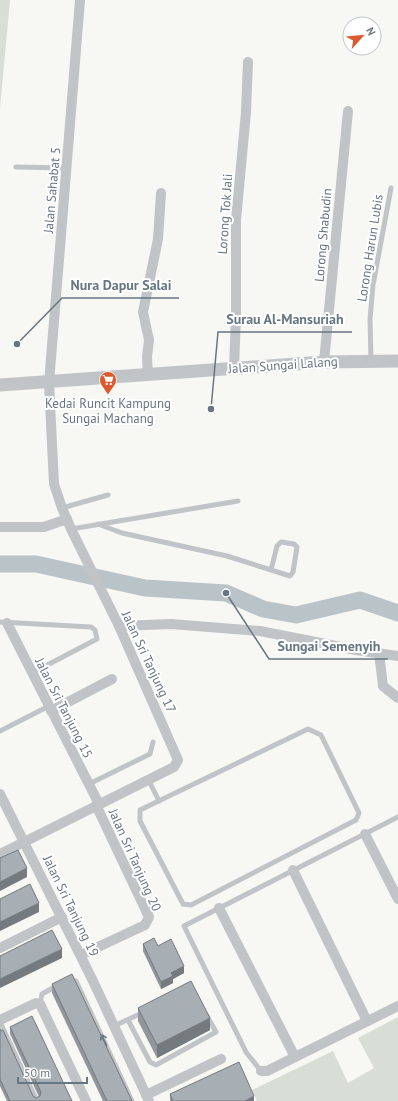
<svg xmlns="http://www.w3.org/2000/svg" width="398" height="1101" viewBox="0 0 398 1101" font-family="'PT Sans',sans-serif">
  <rect width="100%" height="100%" fill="#f7f7f4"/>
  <g fill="#d8ddd5">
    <polygon points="0,0 10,0 0,108"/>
    <polygon points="398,1017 398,1101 257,1101 252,1090 333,1051 348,1083 374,1068 358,1038"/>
  </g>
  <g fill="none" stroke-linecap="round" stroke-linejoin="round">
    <polyline stroke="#b9c3c8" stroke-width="17" points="0,564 36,564 145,588 226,593 263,609 296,615 360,600 398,613"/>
    <g stroke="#c0c4c7" stroke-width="5">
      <polyline points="16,167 66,168"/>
      <polyline points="371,360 370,319 373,285 391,188"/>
      <polyline points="62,508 108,495"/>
      <polyline points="98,524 122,533 227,556 290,576 293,572 297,547 294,544 281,542 277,546 271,570"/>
      <polyline points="71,529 238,501"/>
      <polyline points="0,622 91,627 95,630 97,639 32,673"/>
      <polygon points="308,729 321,735 359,813 356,820 191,905 183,904 140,821 140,810"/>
      <polyline points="0,731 49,706"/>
      <polyline points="148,779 159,801"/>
      <polyline points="89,784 150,754 153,742"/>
      <polyline points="70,979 76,981 132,1101"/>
      <polyline points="40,1004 42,994 58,985"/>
      <polyline points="128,1020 150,1062 156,1065 216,1032 207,1016"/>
      <polyline points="0,1022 37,1101"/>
      <polyline points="114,1026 144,1012"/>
      <polyline points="261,1071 246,1052 184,926 398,817"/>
    </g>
    <g stroke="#c0c4c7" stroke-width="10">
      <polyline points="324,362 348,111"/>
      <polyline points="234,369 236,315 236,220 246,112 248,62"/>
      <polyline points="148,375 147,357 149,340 143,312 158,239 161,193"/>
      <polyline points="0,527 44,527 67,519"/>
      <polyline points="7,623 99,804"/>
      <polyline points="119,626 171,624 260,631 356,650 398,656"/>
      <polyline points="379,653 383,686 398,698"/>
      <polyline points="51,711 112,679"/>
      <polyline points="0,794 93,981 149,1101"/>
      <polyline points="365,834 398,899"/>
      <polyline points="0,854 174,767 178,760 119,626 71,529 62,508 54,484 49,383 80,0"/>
      <polyline points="293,870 367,1021"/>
      <polyline points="219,908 295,1057"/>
      <polyline points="0,948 62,917"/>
      <polyline points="81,955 145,925 149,917 96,805"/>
      <polyline points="0,1020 36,1003 40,1004 86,1101"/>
      <polyline points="261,1071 267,1071 398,1006"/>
      <polyline points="146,1095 221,1059"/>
    </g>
    <polyline stroke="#c0c4c7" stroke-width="13" points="0,385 324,362 398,361"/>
  </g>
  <g fill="#90969b">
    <polygon points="143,944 158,946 184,973 173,979 173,983 161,989 143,951"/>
    <polygon points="52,984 132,1101 103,1101 52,993"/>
    <polygon points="138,1008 210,1030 157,1058 138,1021"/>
    <polygon points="10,1027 72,1101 7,1101 0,1086 0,1029 33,1096 36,1098 39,1097 10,1034"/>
    <polygon points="170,1094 254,1101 170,1101"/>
  </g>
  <g fill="#757a7e">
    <polygon points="27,868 27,877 0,891 0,882"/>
    <polygon points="39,903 39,912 0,931 0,922"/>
    <polygon points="62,949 62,958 0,988 0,979"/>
    <polygon points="184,966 184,973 173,979 173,983 161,989 161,982 171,973"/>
    <polygon points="210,1018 210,1030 157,1058 157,1045"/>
    <polygon points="254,1096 254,1101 245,1101"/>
  </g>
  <g fill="#a7afb4" stroke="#757a7e">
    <polygon points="18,850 27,868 0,882 0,858"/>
    <polygon points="30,884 39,903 0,922 0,899"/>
    <polygon points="52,930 62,949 0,979 0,956"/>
    <polygon points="154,938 158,946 171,939 184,966 171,973 173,976 161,982 143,944"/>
    <polygon points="72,974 132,1101 107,1101 52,984"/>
    <polygon points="191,981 210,1018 157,1045 138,1008"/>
    <polygon points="32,1016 72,1101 10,1101 0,1079 0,1029 1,1031 3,1030 33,1096 36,1098 40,1096 41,1092 10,1027"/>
    <polygon points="239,1062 254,1096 245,1101 173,1101 170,1094"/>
  </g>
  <defs><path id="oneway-shaft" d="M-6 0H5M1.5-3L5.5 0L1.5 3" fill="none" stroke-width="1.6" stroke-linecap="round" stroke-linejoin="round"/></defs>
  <use stroke="#677683" href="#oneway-shaft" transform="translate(104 1040) rotate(-115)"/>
  <defs>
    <symbol id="supermarket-pin" viewBox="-11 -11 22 30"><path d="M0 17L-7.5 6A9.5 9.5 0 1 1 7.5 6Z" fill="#dc5a2e" stroke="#fff"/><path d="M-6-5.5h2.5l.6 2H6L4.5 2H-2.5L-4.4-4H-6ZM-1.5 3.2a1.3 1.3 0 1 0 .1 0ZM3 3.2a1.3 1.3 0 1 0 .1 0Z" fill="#fff"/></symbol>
  </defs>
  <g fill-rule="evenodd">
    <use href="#supermarket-pin" x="98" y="370" width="20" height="27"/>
  </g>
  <g text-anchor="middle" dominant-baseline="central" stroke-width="4" stroke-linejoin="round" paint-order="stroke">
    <g font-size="13" fill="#677683" stroke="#fff">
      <text transform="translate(52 190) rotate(-85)">Jalan Sahabat 5</text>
      <text transform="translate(225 214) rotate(-86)">Lorong Tok Jali</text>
      <text transform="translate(323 235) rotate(-85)">Lorong Shabudin</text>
      <text transform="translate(370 248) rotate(-81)">Lorong Harun Lubis</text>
      <text transform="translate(283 365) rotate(-4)">Jalan Sungai Lalang</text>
      <text transform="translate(149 662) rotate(65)">Jalan Sri Tanjung 17</text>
      <text transform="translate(64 708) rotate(63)">Jalan Sri Tanjung 15</text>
      <text transform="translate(135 860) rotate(66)">Jalan Sri Tanjung 20</text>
      <text transform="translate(71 906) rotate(64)">Jalan Sri Tanjung 19</text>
    </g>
    <g font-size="13" fill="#677683" stroke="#fff">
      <text x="108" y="403">Kedai Runcit Kampung<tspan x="108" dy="15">Sungai Machang</tspan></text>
    </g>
  </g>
  <path fill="none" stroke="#677683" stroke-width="1.5" d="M17 344L62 298H179M211 409L218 332H352M226 593L269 659H388"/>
  <g fill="#677683" stroke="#fff" stroke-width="1.5">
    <circle cx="17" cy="344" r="4"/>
    <circle cx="211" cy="409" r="4"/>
    <circle cx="226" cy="593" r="4"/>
  </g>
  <g font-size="14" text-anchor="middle" font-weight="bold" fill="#677683" stroke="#fff" stroke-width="4" stroke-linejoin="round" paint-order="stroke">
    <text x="121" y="290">Nura Dapur Salai</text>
    <text x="285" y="324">Surau Al-Mansuriah</text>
    <text x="329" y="651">Sungai Semenyih</text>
  </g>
  <g transform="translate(362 36) rotate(63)"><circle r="19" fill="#ffffff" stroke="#c2c8cd"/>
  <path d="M0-3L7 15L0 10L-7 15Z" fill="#dc5a2e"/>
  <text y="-6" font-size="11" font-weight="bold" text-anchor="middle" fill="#677683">N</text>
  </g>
  <path d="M18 1077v6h69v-6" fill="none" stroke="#677683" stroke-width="2"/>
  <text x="24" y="1077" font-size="12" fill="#677683" stroke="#ffffff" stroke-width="3" paint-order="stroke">50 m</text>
</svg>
